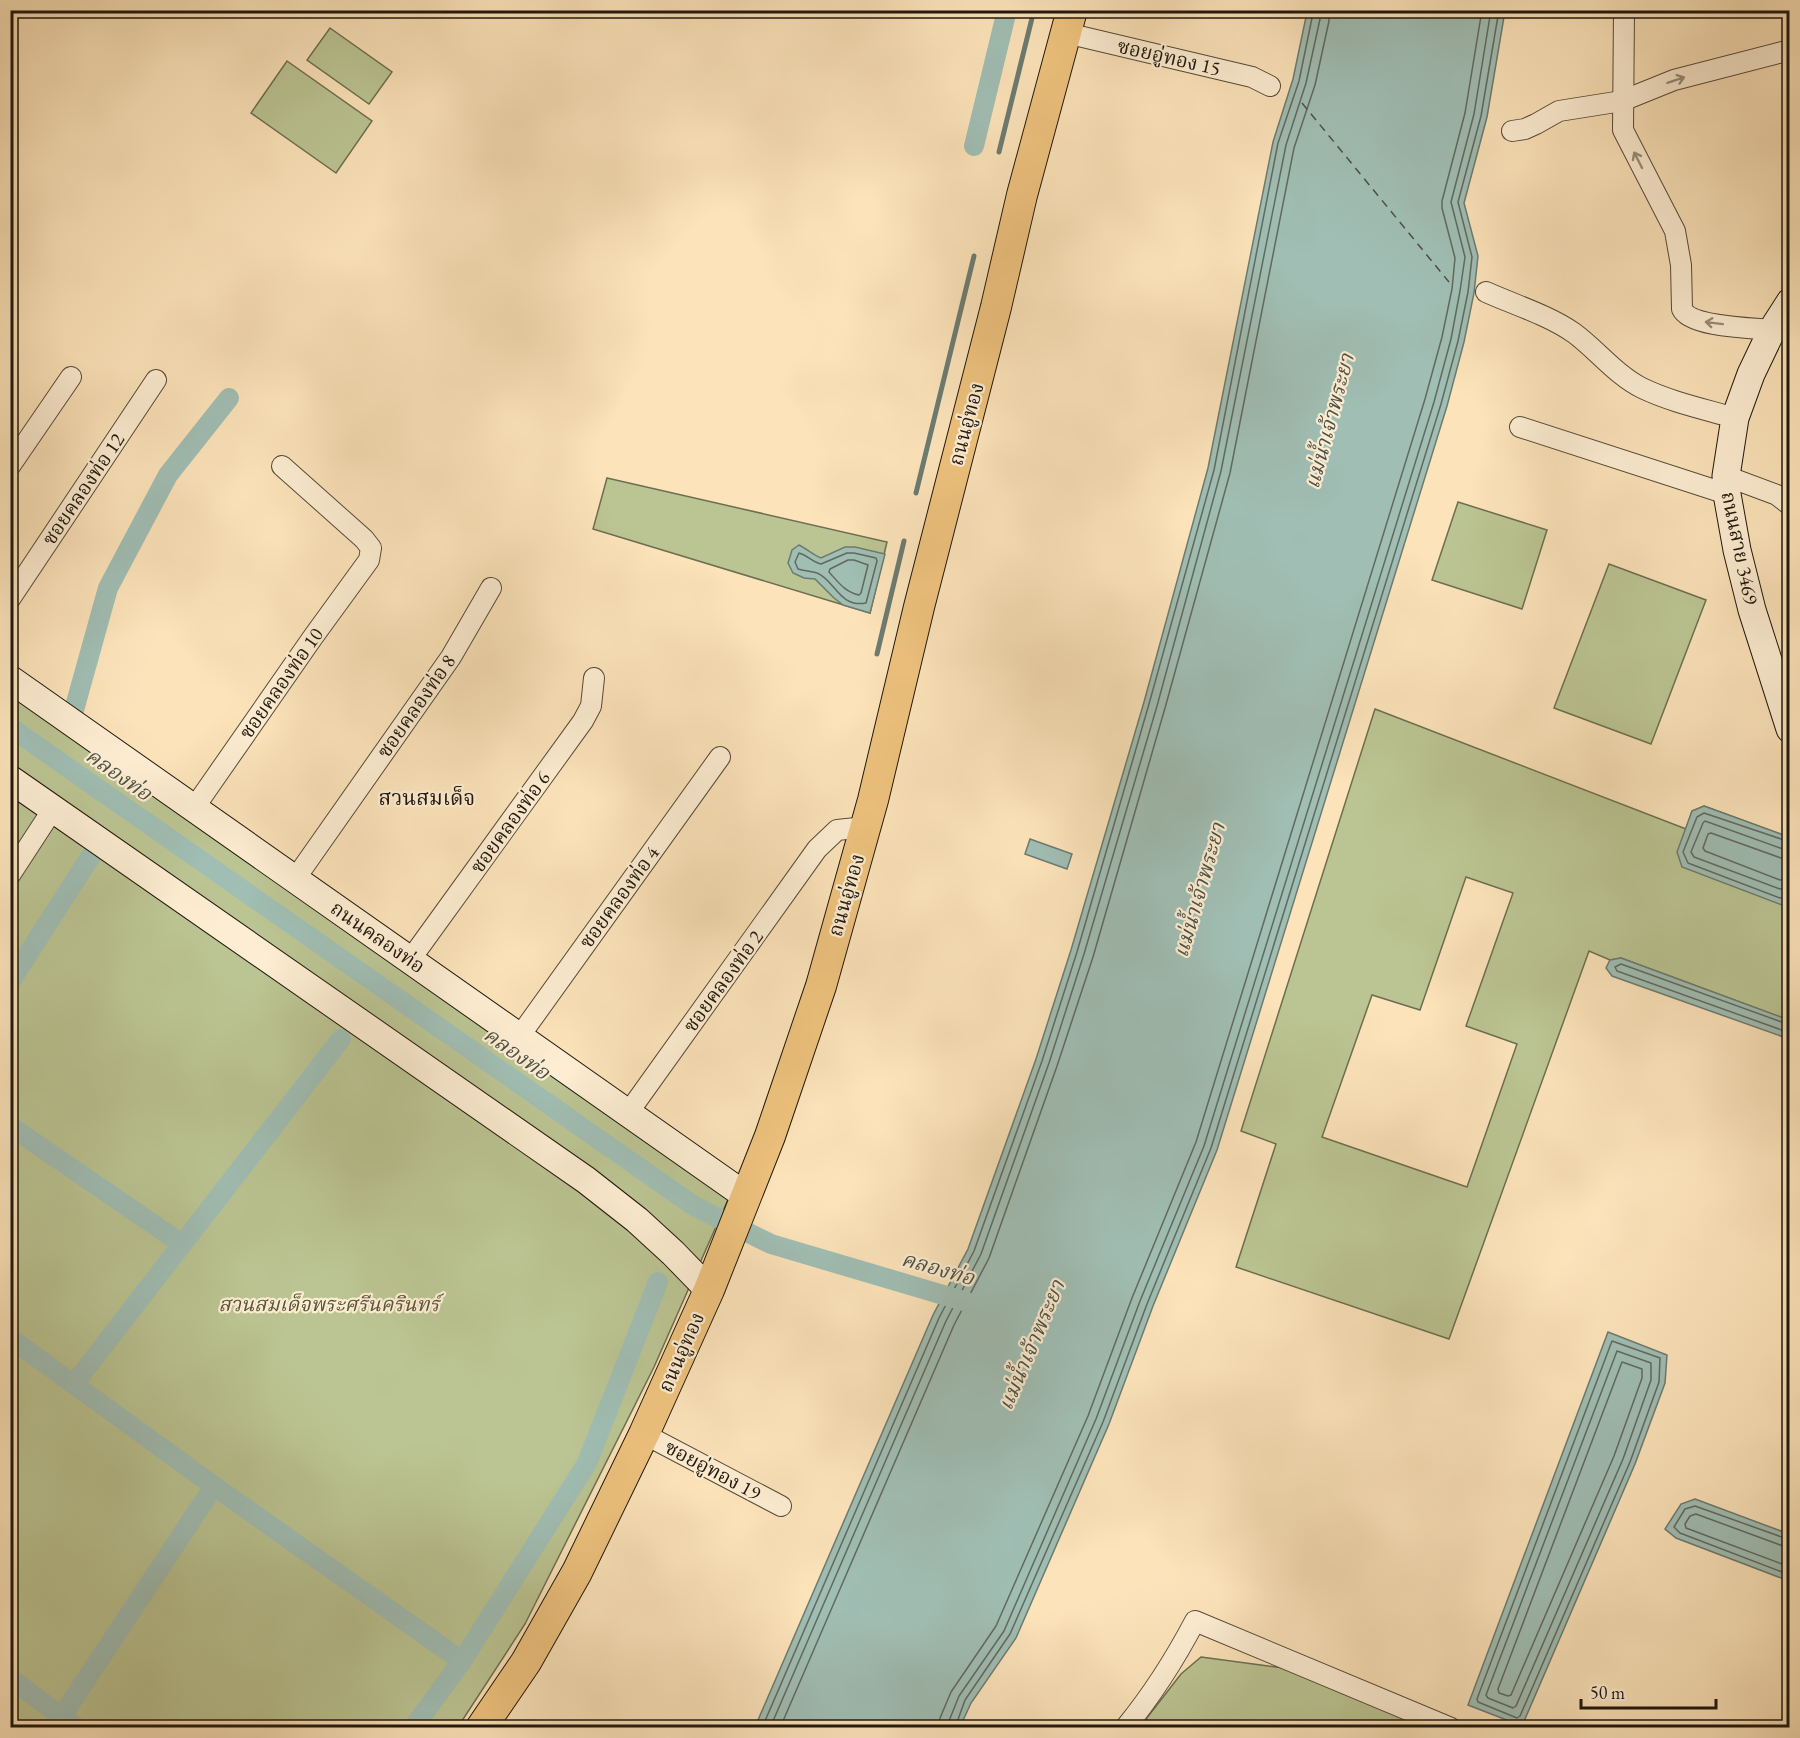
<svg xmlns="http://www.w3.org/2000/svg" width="1800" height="1738" viewBox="0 0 1800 1738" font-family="'EB Garamond','Noto Serif Thai',serif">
  <rect width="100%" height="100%" fill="#fce3ba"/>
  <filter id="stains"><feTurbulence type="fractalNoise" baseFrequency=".00333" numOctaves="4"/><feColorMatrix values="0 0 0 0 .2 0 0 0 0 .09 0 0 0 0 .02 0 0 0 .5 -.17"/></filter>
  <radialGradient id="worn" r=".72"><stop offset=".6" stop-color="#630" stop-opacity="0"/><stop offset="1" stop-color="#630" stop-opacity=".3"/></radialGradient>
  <g fill="#bbc593" stroke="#6d6e50" stroke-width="1.5" fill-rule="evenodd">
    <polygon points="330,28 392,72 369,104 307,60"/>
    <polygon points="287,61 372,121 336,173 251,113"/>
    <polygon points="607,478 887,542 870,613 593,529"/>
    <polygon points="1458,502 1547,530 1522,609 1432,580"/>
    <polygon points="1609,564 1706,600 1651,744 1554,708"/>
    <polygon points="11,692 730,1195 654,1367 525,1624 458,1727 11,1727"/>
    <path d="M1375,709L1686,829L1692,811L1704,806L1789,837V1020L1621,958L1610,960L1589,951L1449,1339L1236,1267L1276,1144L1241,1131ZM1466,877L1513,893L1466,1026L1517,1044L1467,1187L1322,1137L1372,995L1420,1010Z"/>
    <polygon points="1201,1657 1284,1668 1435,1727 1157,1728 1146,1719 1181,1674"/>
  </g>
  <g fill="#a0beb4" stroke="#6c7b71" stroke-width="1.5">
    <polygon points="1306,11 1505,11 1487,117 1464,203 1478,256 1474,293 1464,342 1447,406 1217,1150 1153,1306 1109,1424 1016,1638 971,1703 960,1727 755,1727 933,1315 968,1249 1036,1059 1071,950 1144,702 1208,468 1273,142 1293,79 1306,17"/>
    <path d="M799,545C807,549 813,555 821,558L845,547H855L885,554L870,613L843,605L834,598L815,579L804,578L793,573L788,563L792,550Z"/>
    <polygon points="1704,806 1789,837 1789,901 1782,905 1682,867 1677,852 1692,811"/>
    <polygon points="1030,839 1072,854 1067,869 1025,854"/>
    <polygon points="1621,958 1789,1020 1789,1039 1612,976 1606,968 1610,960"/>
    <polygon points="1608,1332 1667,1355 1665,1383 1635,1464 1522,1726 1468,1705"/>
    <polygon points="1695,1499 1789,1534 1789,1581 1676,1538 1665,1529 1681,1504"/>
  </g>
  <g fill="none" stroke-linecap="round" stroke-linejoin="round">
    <g stroke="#606a60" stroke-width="1.5">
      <path d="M799,553C807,555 812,562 821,564L847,553H854L876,558L877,561L866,603C839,608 835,580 817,573C811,571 804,571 798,569L795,562Z"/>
      <path d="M848,560H854L868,565L861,593L859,595C845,592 839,583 829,572L830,569Z"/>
      <polyline points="1790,842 1704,813 1697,817 1683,852 1688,863 1780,898 1790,896"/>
      <polyline points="1790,850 1783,849 1705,821 1703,823 1691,852 1694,857 1780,889 1790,888"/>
      <polyline points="1790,859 1781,858 1711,833 1708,834 1703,848 1705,851 1780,880 1790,879"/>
      <polyline points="1790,1025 1621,964 1615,967 1617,971 1790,1033"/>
      <polygon points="1612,1341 1660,1358 1659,1382 1630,1462 1520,1716 1517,1718 1478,1702 1477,1699"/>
      <polygon points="1617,1351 1651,1363 1651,1380 1623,1459 1516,1706 1513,1708 1488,1698 1486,1695"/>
      <polygon points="1622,1362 1642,1369 1642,1378 1614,1456 1511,1695 1508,1696 1499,1693 1498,1689"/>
      <polyline points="1790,1540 1695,1506 1685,1509 1674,1527 1680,1533 1790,1575"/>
      <polyline points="1790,1547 1783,1546 1696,1514 1690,1516 1685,1524 1686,1528 1790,1567"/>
      <polyline points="762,1728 939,1318 974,1251 1042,1061 1077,952 1149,704 1214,470 1278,143 1299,81 1312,18 1312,10"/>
      <polyline points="770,1728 946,1321 981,1254 1049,1063 1084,954 1157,706 1221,471 1286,145 1306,83 1320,19 1319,10"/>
      <polyline points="780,1728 954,1325 989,1258 1057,1066 1093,957 1165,708 1230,473 1294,148 1315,85 1329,21 1328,10"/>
      <polyline points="939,1728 940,1718 951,1692 996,1626 1088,1416 1132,1298 1196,1142 1425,399 1442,337 1452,289 1455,258 1442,208 1442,201 1465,113 1482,10"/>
      <polyline points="948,1728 949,1721 959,1696 1004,1631 1096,1419 1140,1301 1204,1146 1434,402 1451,339 1460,291 1465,257 1451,202 1474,114 1491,10"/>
      <polyline points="955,1728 965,1700 1010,1634 1103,1422 1147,1304 1211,1148 1441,404 1458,341 1468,292 1472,257 1458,202 1481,116 1499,10"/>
    </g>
    <g stroke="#6c7b71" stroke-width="5">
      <polyline points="999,152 1034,10"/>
      <polyline points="916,493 974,256"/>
      <polyline points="877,654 904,541"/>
    </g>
    <g stroke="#a0beb4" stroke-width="20">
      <polyline points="974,146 1007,10"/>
      <polyline points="74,710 108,588 168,475 229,398"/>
      <polyline points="10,727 694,1206 771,1244 967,1302"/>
      <polyline points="10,982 96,848"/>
      <polyline points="10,1126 182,1244"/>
      <polyline points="10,1338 214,1486 462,1661"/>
      <polyline points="74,1384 341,1039"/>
      <polyline points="10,1678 77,1728"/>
      <polyline points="52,1728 62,1716 214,1486"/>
      <polyline points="413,1728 462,1661 587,1463 658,1282"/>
    </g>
    <polyline stroke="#4c5147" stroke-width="1.5" stroke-dasharray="8 6" stroke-linecap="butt" points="1302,103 1449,282"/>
    <defs>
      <g id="street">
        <path d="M1624,10L1623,130L1675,231L1681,265L1682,309C1690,327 1753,328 1772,330"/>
        <polyline points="1066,33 1252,77 1270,86"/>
        <polyline points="1512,131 1525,129 1536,124 1559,111 1622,101 1674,80 1790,50"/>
        <path d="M1486,292C1515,305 1548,315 1574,333C1597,350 1616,375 1642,388C1671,402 1704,409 1735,418"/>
        <polyline points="1520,427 1727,494"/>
        <polyline points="10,466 71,377"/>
        <polyline points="1726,476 1777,495 1790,505"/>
        <polyline points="10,599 156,380"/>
        <polyline points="194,808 313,637 369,560 371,548 364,539 282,466"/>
        <polyline points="10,875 53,809"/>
        <polyline points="295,879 451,657 491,588"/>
        <polyline points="410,960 583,721 591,706 594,678"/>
        <polyline points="519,1037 720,757"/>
        <polyline points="628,1113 817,849 837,830 866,827"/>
        <polyline points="644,1434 781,1506"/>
        <path d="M1125,1728C1152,1695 1175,1659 1195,1621L1451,1728"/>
      </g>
      <g id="secondary">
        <polyline points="1790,302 1772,330 1751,374 1735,418 1726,476 1727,494 1737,550 1752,610 1790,729"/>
        <polyline points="10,679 746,1196"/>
        <polyline points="10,779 586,1180 637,1220 673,1253 709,1290"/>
      </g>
      <polyline id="primary" points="481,1728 526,1662 577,1572 644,1434 709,1290 770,1136 821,986 873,800 919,607 996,307 1022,195 1072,10"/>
    </defs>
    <use href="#street" stroke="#564a38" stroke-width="22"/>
    <use href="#secondary" stroke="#1f170d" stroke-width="29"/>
    <use href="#primary" stroke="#1f170d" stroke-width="32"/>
    <use href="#street" stroke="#fdedd2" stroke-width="20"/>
    <use href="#secondary" stroke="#fdedd2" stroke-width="27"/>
    <use href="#primary" stroke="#eec27d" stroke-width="30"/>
  </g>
  <defs><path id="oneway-shaft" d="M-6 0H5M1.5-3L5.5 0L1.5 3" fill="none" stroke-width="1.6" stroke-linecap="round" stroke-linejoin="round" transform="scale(1.5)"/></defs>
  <g stroke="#998d79">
    <use href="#oneway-shaft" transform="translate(1676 80) rotate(-18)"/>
    <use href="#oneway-shaft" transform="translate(1638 160) rotate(-117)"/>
    <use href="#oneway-shaft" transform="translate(1714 323) rotate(-173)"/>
  </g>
  <g text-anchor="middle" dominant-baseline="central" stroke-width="4.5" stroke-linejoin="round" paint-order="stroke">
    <g font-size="20" fill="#1f170d" stroke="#fdedd2">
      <text transform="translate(1169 57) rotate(13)">ซอยอู่ทอง 15</text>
      <text transform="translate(966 424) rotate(-75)">ถนนอู่ทอง</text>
      <text transform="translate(83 489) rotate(-56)">ซอยคลองท่อ 12</text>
      <text transform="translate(1740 548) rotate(78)">ถนนสาย 3469</text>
      <text transform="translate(281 683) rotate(-55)">ซอยคลองท่อ 10</text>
      <text transform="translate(416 706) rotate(-55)">ซอยคลองท่อ 8</text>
      <text transform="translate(510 822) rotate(-54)">ซอยคลองท่อ 6</text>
      <text transform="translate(846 895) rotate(-74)">ถนนอู่ทอง</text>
      <text transform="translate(619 897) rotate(-54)">ซอยคลองท่อ 4</text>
      <text transform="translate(378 937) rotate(35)">ถนนคลองท่อ</text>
      <text transform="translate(723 981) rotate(-54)">ซอยคลองท่อ 2</text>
      <text transform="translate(681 1352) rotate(-66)">ถนนอู่ทอง</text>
      <text transform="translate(713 1470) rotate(28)">ซอยอู่ทอง 19</text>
    </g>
    <g font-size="20" font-style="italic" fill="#56543c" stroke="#fdedd2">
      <text x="329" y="1304">สวนสมเด็จพระศรีนครินทร์</text>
    </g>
    <g font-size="21" font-style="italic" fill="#4c5147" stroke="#fdedd2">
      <text transform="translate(1329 421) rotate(-75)">แม่น้ำเจ้าพระยา</text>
      <text transform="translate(119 774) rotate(35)">คลองท่อ</text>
      <text transform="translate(1199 890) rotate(-74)">แม่น้ำเจ้าพระยา</text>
      <text transform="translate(517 1053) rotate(35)">คลองท่อ</text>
      <text transform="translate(938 1268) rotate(16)">คลองท่อ</text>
      <text transform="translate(1031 1345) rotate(-67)">แม่น้ำเจ้าพระยา</text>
    </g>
    <g font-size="21" fill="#1f170d" stroke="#fdedd2">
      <text x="427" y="797">สวนสมเด็จ</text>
    </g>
  </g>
  <rect width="1800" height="1738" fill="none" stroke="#fce3ba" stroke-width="36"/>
  <rect x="12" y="12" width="1776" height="1714" fill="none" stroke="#1f170d" stroke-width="3"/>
  <rect x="18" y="18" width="1764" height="1702" fill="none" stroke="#1f170d" stroke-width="1.5"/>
  <path d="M1581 1699v9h135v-9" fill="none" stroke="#1f170d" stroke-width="3"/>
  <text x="1590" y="1699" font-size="18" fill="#1f170d" stroke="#fdedd2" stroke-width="4.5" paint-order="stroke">50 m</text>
  <rect width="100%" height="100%" filter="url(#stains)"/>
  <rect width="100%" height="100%" fill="url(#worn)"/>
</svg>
